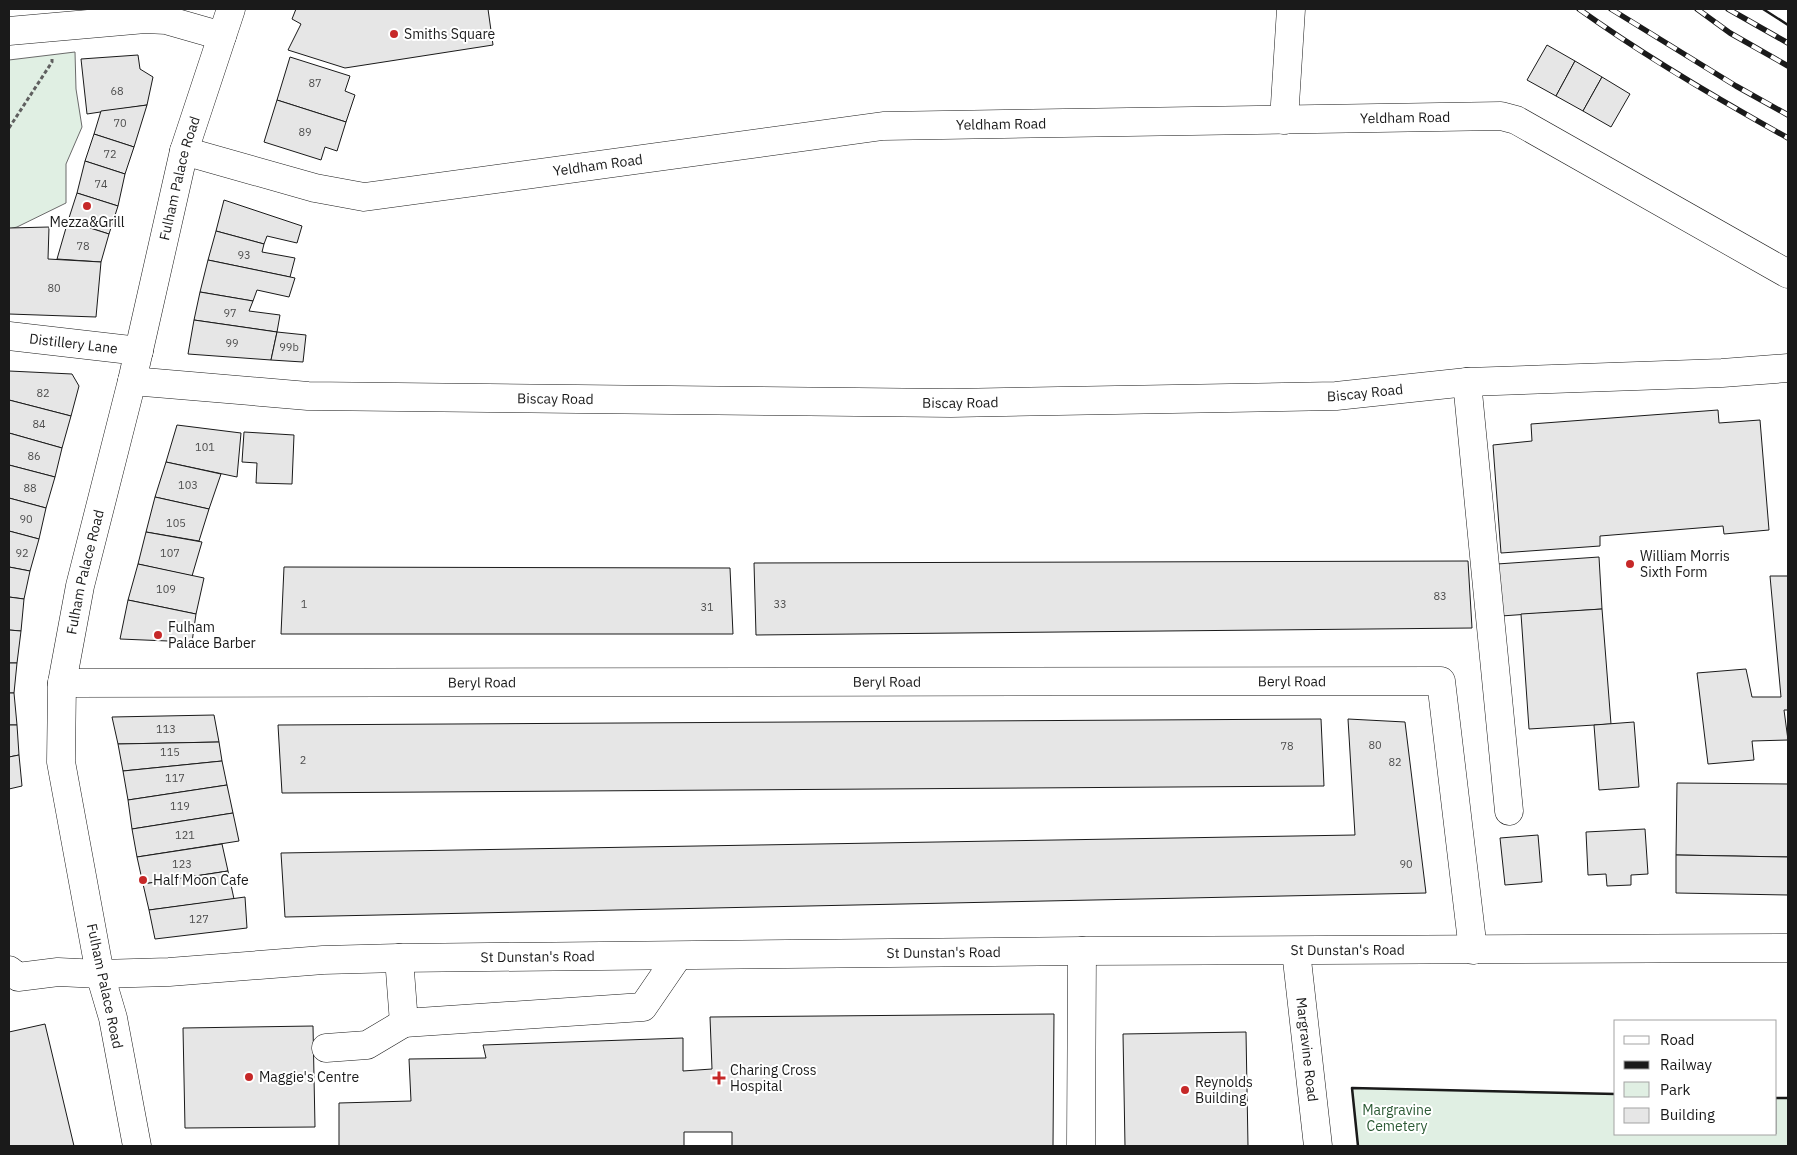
<svg xmlns="http://www.w3.org/2000/svg" width="1797" height="1155" viewBox="0 0 1797 1155" font-family="'IBM Plex Sans',sans-serif">
  <rect width="100%" height="100%" fill="#fff"/>
  <g fill="#e0efe3" stroke="#6a6a6a">
    <polygon points="75,52 76,89 82,127 66,164 66,203 17,227 9,229 9,60"/>
    <polygon points="1352,1088 1616,1094 1616,1134 1776,1134 1776,1098 1788,1098 1788,1146 1358,1146"/>
  </g>
  <g fill="#e6e6e6" stroke="#1a1a1a">
    <polygon points="296,9 488,9 493,45 345,68 288,50 301,24 292,19"/>
    <polygon points="1547,45 1575,61 1556,96 1527,80"/>
    <polygon points="138,55 140,69 153,77 147,105 87,114 81,59"/>
    <polygon points="290,57 350,76 345,91 355,95 346,122 277,100"/>
    <polygon points="1575,61 1602,77 1583,111 1556,96"/>
    <polygon points="1602,77 1630,94 1611,127 1583,111"/>
    <polygon points="277,100 346,122 337,151 325,147 321,160 264,142"/>
    <polygon points="147,105 134,147 94,134 101,111"/>
    <polygon points="94,134 134,147 125,174 85,161"/>
    <polygon points="85,161 125,174 118,206 77,193"/>
    <polygon points="77,193 118,206 109,234 68,221"/>
    <polygon points="224,200 302,226 297,243 267,236 264,244 216,231"/>
    <polygon points="68,221 109,234 101,262 57,259"/>
    <polygon points="49,227 48,259 101,262 96,317 9,314 9,228"/>
    <polygon points="216,231 264,244 262,252 295,258 290,277 208,260"/>
    <polygon points="208,260 295,278 289,297 257,290 253,301 200,292"/>
    <polygon points="200,292 253,301 249,311 280,315 277,332 194,320"/>
    <polygon points="194,320 277,332 271,360 188,354"/>
    <polygon points="277,332 306,335 303,362 271,360"/>
    <polygon points="9,371 72,374 79,386 71,416 9,400"/>
    <polygon points="9,400 71,416 62,448 9,433"/>
    <polygon points="1718,410 1719,423 1760,420 1769,530 1724,534 1723,526 1600,536 1600,546 1501,553 1493,445 1532,441 1531,424"/>
    <polygon points="177,425 241,433 237,477 166,462"/>
    <polygon points="244,432 294,435 292,484 256,483 257,463 242,462"/>
    <polygon points="9,433 62,448 55,477 9,465"/>
    <polygon points="166,462 221,474 209,509 155,497"/>
    <polygon points="9,465 55,477 46,508 9,498"/>
    <polygon points="155,497 209,509 199,541 146,532"/>
    <polygon points="9,498 46,508 39,539 9,531"/>
    <polygon points="9,531 39,539 30,571 9,567"/>
    <polygon points="146,532 202,542 192,576 138,564"/>
    <polygon points="1599,557 1602,609 1501,616 1497,564"/>
    <polygon points="1468,561 1472,628 756,635 754,563"/>
    <polygon points="138,564 204,578 196,614 128,600"/>
    <polygon points="9,567 30,571 24,599 9,597"/>
    <polygon points="284,567 730,568 733,634 281,634"/>
    <polygon points="1770,576 1788,576 1788,710 1784,710 1788,740 1752,741 1754,760 1708,764 1697,673 1746,669 1752,697 1781,697"/>
    <polygon points="9,597 24,599 21,631 9,630"/>
    <polygon points="128,600 196,614 192,642 120,639"/>
    <polygon points="1602,609 1611,724 1529,729 1521,614"/>
    <polygon points="9,630 21,631 17,663 9,663"/>
    <polygon points="9,663 17,663 14,693 9,693"/>
    <polygon points="9,693 14,693 17,725 9,725"/>
    <polygon points="214,715 219,742 118,744 112,717"/>
    <polygon points="1321,719 1324,786 282,793 278,725"/>
    <polygon points="1348,719 1405,722 1426,893 285,917 281,853 1355,835"/>
    <polygon points="1634,722 1639,787 1599,790 1594,725"/>
    <polygon points="9,725 17,725 19,755 9,757"/>
    <polygon points="219,742 222,761 123,771 118,744"/>
    <polygon points="19,755 22,786 9,789 9,757"/>
    <polygon points="222,761 227,785 128,800 123,771"/>
    <polygon points="1677,783 1788,784 1788,857 1676,855"/>
    <polygon points="227,785 233,813 132,829 128,800"/>
    <polygon points="233,813 239,841 137,857 132,829"/>
    <polygon points="1645,829 1648,874 1631,875 1631,885 1607,886 1606,874 1588,875 1586,832"/>
    <polygon points="1538,835 1542,882 1505,885 1500,838"/>
    <polygon points="222,844 228,871 143,884 137,857"/>
    <polygon points="1676,855 1788,857 1788,895 1676,893"/>
    <polygon points="228,871 234,899 149,910 143,884"/>
    <polygon points="245,897 247,928 155,939 149,910"/>
    <polygon points="1054,1014 1053,1146 732,1146 732,1132 684,1132 684,1146 339,1146 339,1103 411,1101 409,1059 486,1058 483,1045 683,1038 683,1071 712,1069 710,1017"/>
    <polygon points="45,1024 74,1146 9,1146 9,1032"/>
    <polygon points="313,1026 315,1127 185,1128 183,1028"/>
    <polygon points="1246,1032 1248,1146 1125,1146 1123,1034"/>
  </g>
  <g fill="none" stroke-linecap="round" stroke-linejoin="round">
    <defs>
      <g id="minor">
        <polyline points="9,31 145,19 166,20 222,36"/>
        <polyline points="1284,120 1291,9"/>
        <path id="s1" d="M184,151L315,188L364,197L883,126L1501,116L1516,120L1788,274"/>
        <path id="s2" d="M9,336L139,351"/>
        <path id="s3" d="M132,381L308,396L951,403L1336,396L1467,382L1722,373L1788,368"/>
        <polyline points="1467,382 1509,811"/>
        <path id="s4" d="M62,683L1441,681L1473,950"/>
        <path id="s5" d="M1296,951L1318,1146"/>
        <polyline points="399,958 404,1023 643,1007 678,956"/>
        <path id="s6" d="M9,970L18,977L58,972L100,974L169,972L323,960L399,958L1082,951L1788,948"/>
        <polyline points="326,1048 367,1045 404,1023"/>
        <polyline points="1081,1146 1082,951"/>
      </g>
      <g id="major">
        <path id="s7" d="M137,1146L113,1018L100,974L61,762L62,683L80,586L132,381L184,151L231,9"/>
      </g>
    </defs>
    <use href="#minor" stroke="#1a1a1a" stroke-width="29"/>
    <use href="#major" stroke="#1a1a1a" stroke-width="29"/>
    <polyline stroke="#5f5f5f" stroke-width="3" stroke-dasharray="4 2.5" stroke-linecap="butt" points="9,128 52,62 52,59"/>
    <use href="#minor" stroke="#fff" stroke-width="28"/>
    <use href="#major" stroke="#fff" stroke-width="28"/>
    <defs>
      <g id="rail">
        <path d="M1579,9C1646,57 1716,98 1788,138"/>
        <polyline points="1611,9 1736,86 1788,115"/>
        <polyline points="1697,9 1730,33 1788,66"/>
        <polyline points="1728,9 1788,43"/>
      </g>
    </defs>
    <use href="#rail" stroke="#1a1a1a" stroke-width="5.5"/>
    <use href="#rail" stroke="#fff" stroke-width="4" stroke-dasharray="11" stroke-linecap="butt"/>
    <g stroke="#1a1a1a" stroke-width="2.5">
      <polyline points="1763,9 1788,25"/>
      <polyline points="1776,1098 1788,1098"/>
      <polyline points="1358,1146 1352,1088 1616,1094"/>
    </g>
  </g>
  <g fill="#c62828" stroke="#fff" stroke-width="2">
    <circle cx="394" cy="34" r="5"/>
    <circle cx="87" cy="206" r="5"/>
    <circle cx="1630" cy="564" r="5"/>
    <circle cx="158" cy="635" r="5"/>
    <circle cx="143" cy="880" r="5"/>
    <circle cx="249" cy="1077" r="5"/>
    <path d="M716.5 1070.5h5v5h5v5h-5v5h-5v-5h-5v-5h5z"/>
    <circle cx="1185" cy="1090" r="5"/>
  </g>
  <g text-anchor="middle" dominant-baseline="central" stroke-width="4" stroke-linejoin="round" paint-order="stroke">
    <g font-size="11" fill="#4d4d4d">
      <text x="315" y="83">87</text>
      <text x="117" y="91">68</text>
      <text x="120" y="123">70</text>
      <text x="305" y="132">89</text>
      <text x="110" y="154">72</text>
      <text x="101" y="184">74</text>
      <text x="83" y="246">78</text>
      <text x="244" y="255">93</text>
      <text x="54" y="288">80</text>
      <text x="230" y="313">97</text>
      <text x="232" y="343">99</text>
      <text x="289" y="347">99b</text>
      <text x="43" y="393">82</text>
      <text x="39" y="424">84</text>
      <text x="205" y="447">101</text>
      <text x="34" y="456">86</text>
      <text x="188" y="485">103</text>
      <text x="30" y="488">88</text>
      <text x="26" y="519">90</text>
      <text x="176" y="523">105</text>
      <text x="22" y="553">92</text>
      <text x="170" y="553">107</text>
      <text x="166" y="589">109</text>
      <text x="1440" y="596">83</text>
      <text x="304" y="604">1</text>
      <text x="780" y="604">33</text>
      <text x="707" y="607">31</text>
      <text x="166" y="729">113</text>
      <text x="1375" y="745">80</text>
      <text x="1287" y="746">78</text>
      <text x="170" y="752">115</text>
      <text x="303" y="760">2</text>
      <text x="1395" y="762">82</text>
      <text x="175" y="778">117</text>
      <text x="180" y="806">119</text>
      <text x="185" y="835">121</text>
      <text x="182" y="864">123</text>
      <text x="1406" y="864">90</text>
      <text x="199" y="919">127</text>
    </g>
    <g font-size="14" fill="#1a1a1a" stroke="#fff" text-anchor="start">
      <text x="404" y="34">Smiths Square</text>
      <text x="87" y="222" text-anchor="middle">Mezza&amp;Grill</text>
      <text x="1640" y="556">William Morris<tspan x="1640" dy="16">Sixth Form</tspan></text>
      <text x="168" y="627">Fulham<tspan x="168" dy="16">Palace Barber</tspan></text>
      <text x="153" y="880">Half Moon Cafe</text>
      <text x="730" y="1070">Charing Cross<tspan x="730" dy="16">Hospital</tspan></text>
      <text x="259" y="1077">Maggie's Centre</text>
      <text x="1195" y="1082">Reynolds<tspan x="1195" dy="16">Building</tspan></text>
    </g>
    <g font-size="14" fill="#1a1a1a" stroke="#fff">
      <text stroke="none"><textPath href="#s1" startOffset="1232">Yeldham Road</textPath></text>
      <text stroke="none"><textPath href="#s1" startOffset="828">Yeldham Road</textPath></text>
      <text stroke="none"><textPath href="#s1" startOffset="422">Yeldham Road</textPath></text>
      <text stroke="none"><textPath href="#s7" startOffset="989">Fulham Palace Road</textPath></text>
      <text stroke="none"><textPath href="#s2" startOffset="65">Distillery Lane</textPath></text>
      <text stroke="none"><textPath href="#s3" startOffset="1234">Biscay Road</textPath></text>
      <text stroke="none"><textPath href="#s3" startOffset="424">Biscay Road</textPath></text>
      <text stroke="none"><textPath href="#s3" startOffset="829">Biscay Road</textPath></text>
      <text stroke="none"><textPath href="#s7" startOffset="584">Fulham Palace Road</textPath></text>
      <text stroke="none"><textPath href="#s4" startOffset="1230">Beryl Road</textPath></text>
      <text stroke="none"><textPath href="#s4" startOffset="825">Beryl Road</textPath></text>
      <text stroke="none"><textPath href="#s4" startOffset="420">Beryl Road</textPath></text>
      <text stroke="none"><textPath href="#s6" startOffset="1342">St Dunstan's Road</textPath></text>
      <text stroke="none"><textPath href="#s6" startOffset="938">St Dunstan's Road</textPath></text>
      <text stroke="none"><textPath href="#s6" startOffset="532">St Dunstan's Road</textPath></text>
      <text transform="translate(105 986) rotate(78)">Fulham Palace Road</text>
      <text stroke="none"><textPath href="#s5" startOffset="99">Margravine Road</textPath></text>
    </g>
    <g font-size="14" fill="#2b5a34" stroke="#fff">
      <text x="1397" y="1110">Margravine<tspan x="1397" dy="16">Cemetery</tspan></text>
    </g>
  </g>
  <rect width="1797" height="1155" fill="none" stroke="#1a1a1a" stroke-width="20"/>
  <rect x="1614" y="1020" width="162" height="115" fill="#ffffff" stroke="#a3a3a3"/>
  <rect x="1624" y="1036" width="25" height="8" fill="#ffffff" stroke="#a3a3a3"/>
  <text x="1660" y="1045" font-size="15" fill="#1a1a1a">Road</text>
  <rect x="1624" y="1061" width="25" height="8" fill="#1a1a1a" stroke="#a3a3a3"/>
  <text x="1660" y="1070" font-size="15" fill="#1a1a1a">Railway</text>
  <rect x="1624" y="1082" width="25" height="15" fill="#e0efe3" stroke="#a3a3a3"/>
  <text x="1660" y="1095" font-size="15" fill="#1a1a1a">Park</text>
  <rect x="1624" y="1108" width="25" height="15" fill="#e6e6e6" stroke="#a3a3a3"/>
  <text x="1660" y="1120" font-size="15" fill="#1a1a1a">Building</text>
</svg>
